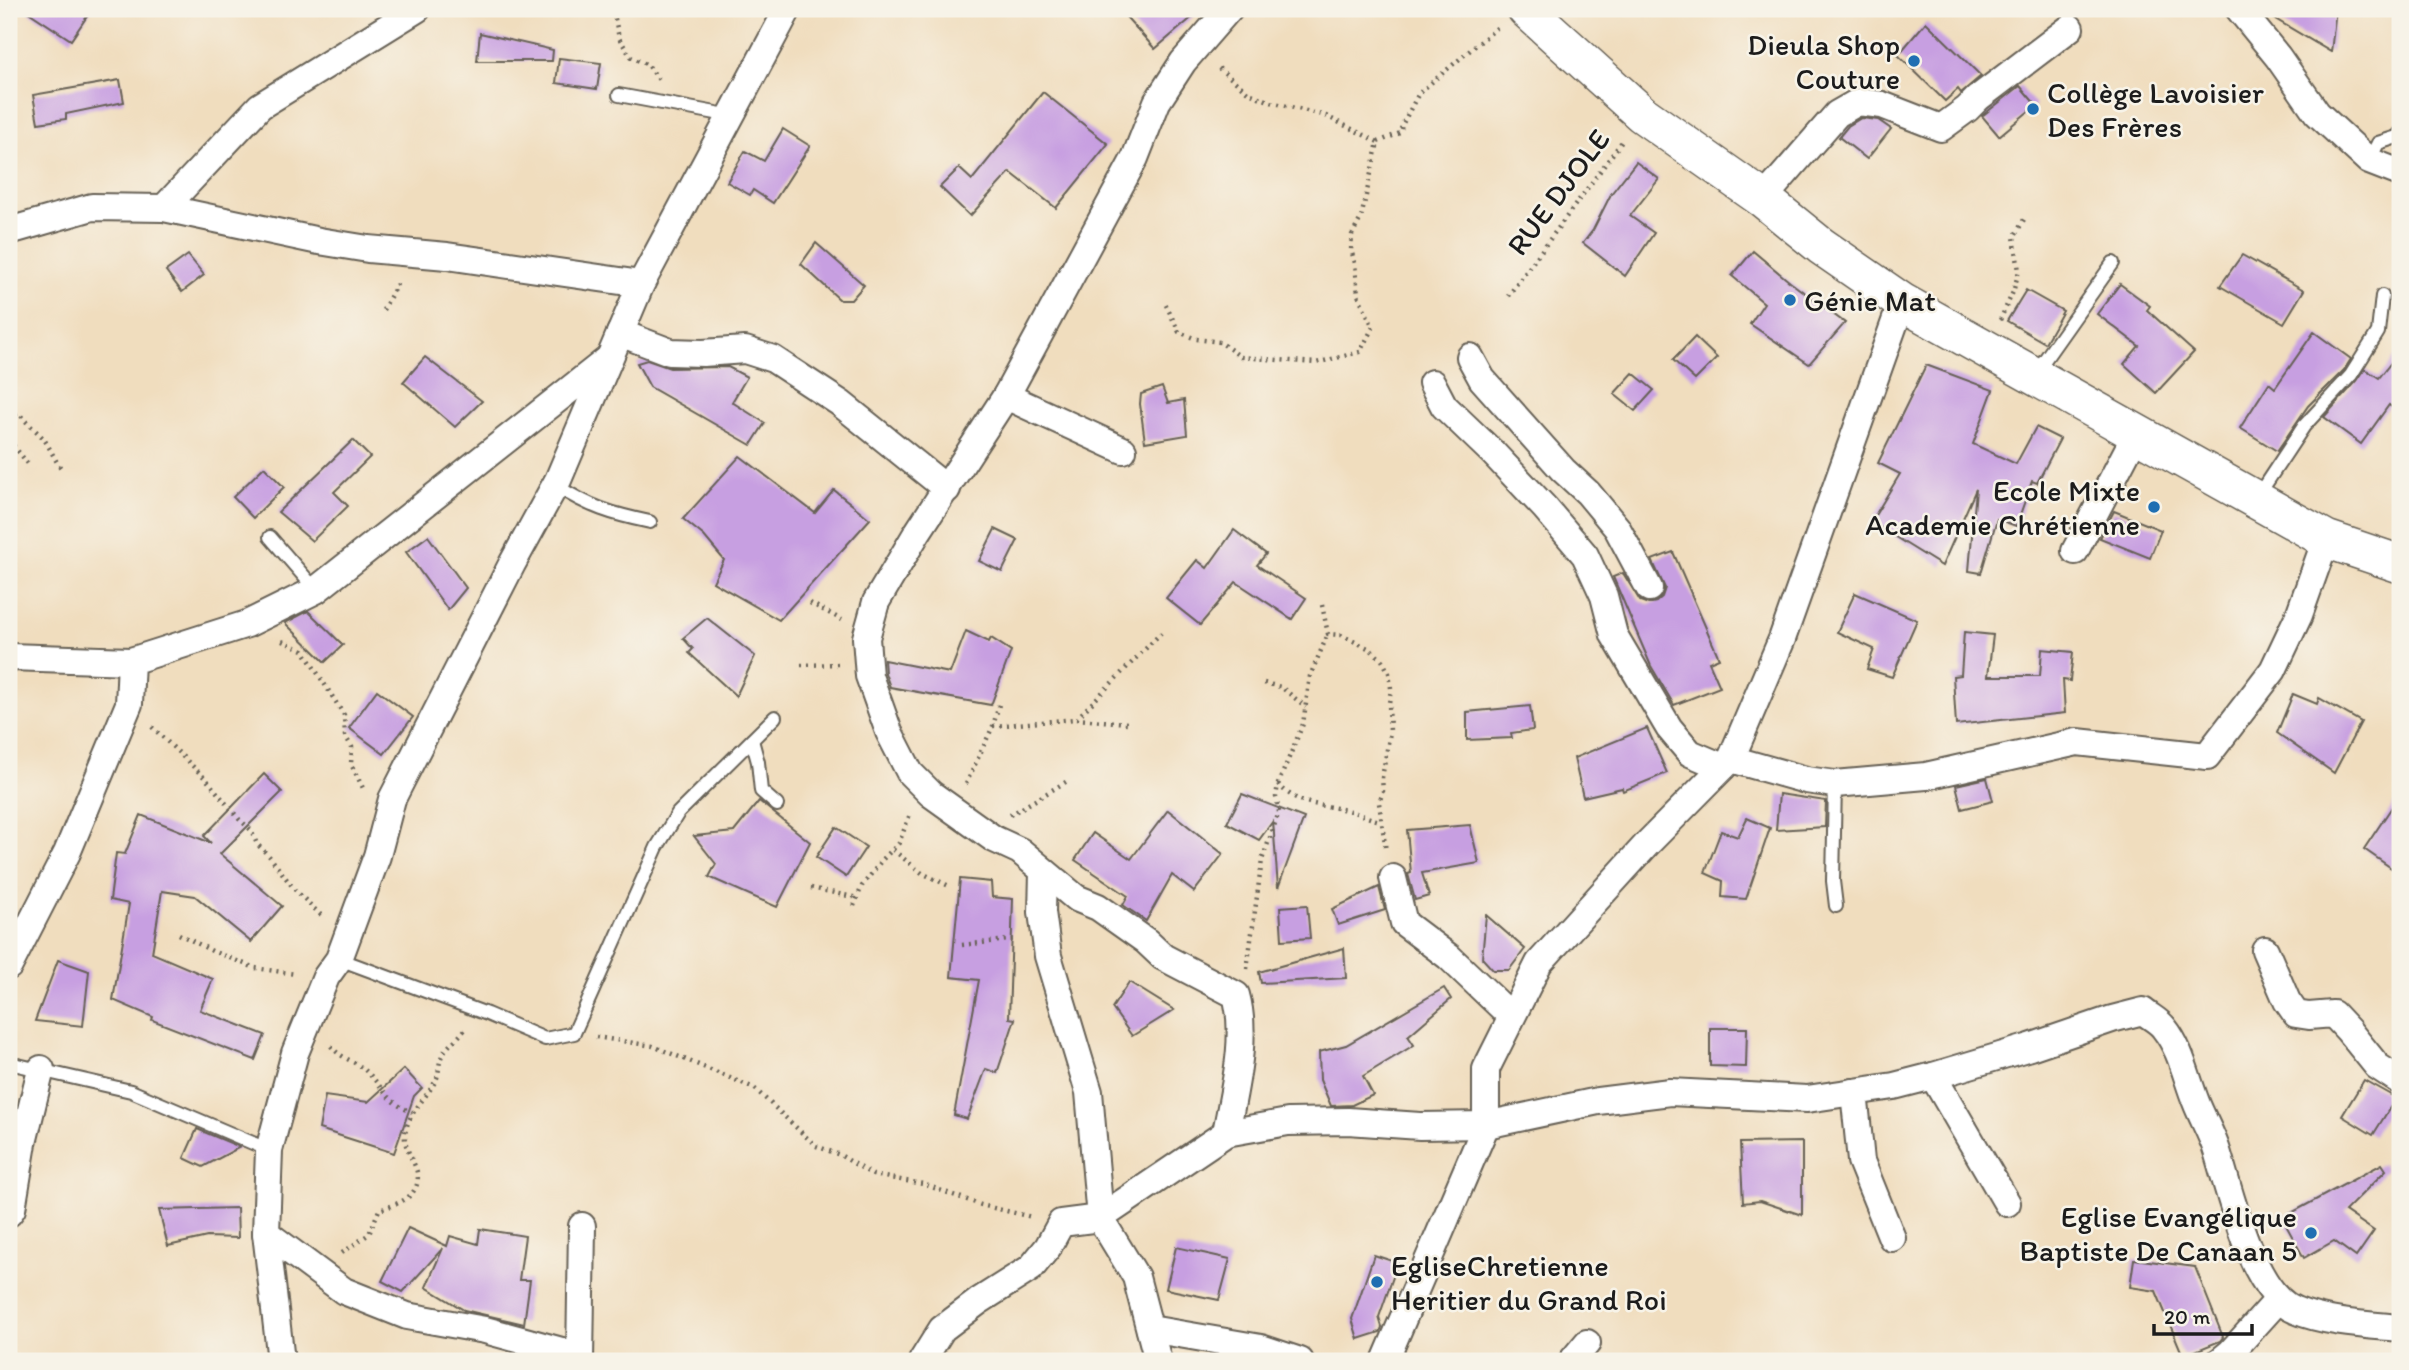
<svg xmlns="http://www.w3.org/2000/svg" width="2409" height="1370" viewBox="0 0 2409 1370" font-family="Itim,sans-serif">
  <rect width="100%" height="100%" fill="#f7f3e8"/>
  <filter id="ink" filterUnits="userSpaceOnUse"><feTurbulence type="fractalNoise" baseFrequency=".0143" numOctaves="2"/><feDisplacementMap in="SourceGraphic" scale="14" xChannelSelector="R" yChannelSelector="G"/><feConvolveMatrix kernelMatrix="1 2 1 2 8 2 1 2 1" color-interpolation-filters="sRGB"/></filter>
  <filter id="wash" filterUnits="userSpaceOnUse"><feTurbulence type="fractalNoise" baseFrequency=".00686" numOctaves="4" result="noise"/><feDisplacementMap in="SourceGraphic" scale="28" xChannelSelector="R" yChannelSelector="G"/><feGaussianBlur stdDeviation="1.57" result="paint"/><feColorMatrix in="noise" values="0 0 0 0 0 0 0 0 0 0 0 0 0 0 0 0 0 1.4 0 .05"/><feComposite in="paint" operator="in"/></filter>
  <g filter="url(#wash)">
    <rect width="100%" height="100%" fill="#f0ddbe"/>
    <g id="blocks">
      <g fill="#c79fe1">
        <polygon points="24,9 92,9 71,40"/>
        <polygon points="1119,9 1202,9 1155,49"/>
        <polygon points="2259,9 2336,9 2331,52 2260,10"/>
        <polygon points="1926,22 1981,76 1961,93 1958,89 1945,101 1898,55"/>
        <polygon points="480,33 553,50 552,61 477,61"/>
        <polygon points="559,58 601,63 597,89 556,83"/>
        <polygon points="120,80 124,102 66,114 66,119 38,123 33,95"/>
        <polygon points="2020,86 2036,105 1999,136 1982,116"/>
        <polygon points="1043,92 1108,144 1056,208 1010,172 970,216 940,187 959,168 972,180"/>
        <polygon points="1861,118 1878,120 1891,129 1867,159 1839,137 1848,126"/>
        <polygon points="783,129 810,146 773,203 753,190 750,195 727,182 745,151 764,161"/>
        <polygon points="1636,162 1659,179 1630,216 1654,233 1625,276 1583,243 1593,230 1611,194"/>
        <polygon points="816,243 864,285 851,300 840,300 801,264"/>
        <polygon points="1753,251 1790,282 1845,323 1809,364 1750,324 1764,303 1732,276"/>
        <polygon points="188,255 204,275 182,292 166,271"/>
        <polygon points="2242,255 2304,290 2284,323 2220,286"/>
        <polygon points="2120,284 2150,306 2147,310 2194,352 2156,393 2124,364 2139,346 2097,314"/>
        <polygon points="2026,290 2063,311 2045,343 2007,321"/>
        <polygon points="2314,332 2351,359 2344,370 2308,406 2277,451 2240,428 2269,383 2275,388"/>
        <polygon points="1695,337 1717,358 1695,380 1673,360"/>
        <polygon points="2400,351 2400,413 2389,405 2361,444 2324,417 2357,381 2365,369 2379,378"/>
        <polygon points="425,357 482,401 455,427 403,382"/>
        <polygon points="647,360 670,368 728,367 747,377 732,402 765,423 751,445 650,387 637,363"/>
        <polygon points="1926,365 1993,390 1973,444 2016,464 2036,427 2060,439 2037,483 2032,481 2016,526 1997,519 1981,573 1969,571 1976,489 1942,566 1871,522 1900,474 1878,463"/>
        <polygon points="1633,373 1654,390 1635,411 1614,394"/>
        <polygon points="1162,387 1168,403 1184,400 1187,435 1145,442 1140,404 1141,394"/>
        <polygon points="353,440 370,457 334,492 348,506 312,541 278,512"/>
        <polygon points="740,456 815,513 834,490 870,519 779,620 713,582 724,560 704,536 683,519"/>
        <polygon points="264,467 284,487 253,518 233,497"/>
        <polygon points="2114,511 2161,530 2150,558 2100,538"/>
        <polygon points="995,529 1018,540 1002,572 979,561"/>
        <polygon points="1234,530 1266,554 1257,565 1306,598 1292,619 1236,582 1200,625 1166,598 1197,560 1207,568"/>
        <polygon points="428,536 466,588 448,610 406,552"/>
        <polygon points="1673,552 1719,658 1709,662 1720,687 1674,705 1651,666 1613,577 1623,573 1640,601 1648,604 1656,602 1662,597 1665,588 1652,560"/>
        <polygon points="1855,593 1917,620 1892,677 1867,669 1874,649 1837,632"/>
        <polygon points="308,611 343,645 325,662 285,623"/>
        <polygon points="707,618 755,656 736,696 689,653 693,649 683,638"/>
        <polygon points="966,631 989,642 991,638 1011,651 991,705 890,687 885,673 884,660 950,673"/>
        <polygon points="1964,632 1993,635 1988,676 2040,676 2042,649 2073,652 2070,681 2063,680 2065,713 1956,725 1953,676 1961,675"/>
        <polygon points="377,690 413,717 384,754 349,728"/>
        <polygon points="2293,694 2317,704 2319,698 2361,722 2334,773 2277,733"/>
        <polygon points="1530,706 1533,730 1511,733 1512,738 1467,740 1467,712"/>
        <polygon points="1647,728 1667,773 1623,791 1622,788 1583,797 1574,758"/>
        <polygon points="264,774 282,792 220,854 282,906 251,942 195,896 162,891 152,953 213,979 200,1010 265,1035 255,1060 152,1020 153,1017 113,1000 129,904 110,900 116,853 125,854 141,815 211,843 204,836"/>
        <polygon points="1987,778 1993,801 1962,809 1956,785"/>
        <polygon points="1242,794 1304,818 1278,888 1273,821 1259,840 1227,823"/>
        <polygon points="1779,794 1826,801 1825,827 1776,830"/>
        <polygon points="2400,795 2400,874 2364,849"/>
        <polygon points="759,801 810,842 777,907 709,877 716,864 694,836 734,832"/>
        <polygon points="1168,810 1223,854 1194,892 1172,875 1146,921 1123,905 1128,896 1075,860 1093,833 1131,859"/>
        <polygon points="1747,818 1770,828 1746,899 1722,897 1723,881 1705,873 1721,831 1738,837"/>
        <polygon points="1470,825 1479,863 1422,873 1429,896 1415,900 1408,874 1411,873 1407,830"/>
        <polygon points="836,827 866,847 846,877 816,857"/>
        <polygon points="960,879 991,882 992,897 1013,899 1009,1018 1015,1019 997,1073 986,1069 967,1119 954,1115 979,980 951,977"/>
        <polygon points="1379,887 1385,910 1338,925 1332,909"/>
        <polygon points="1307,905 1310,938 1282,940 1280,907"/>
        <polygon points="1486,915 1525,949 1509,970 1493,970 1482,958"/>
        <polygon points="1344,948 1346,978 1261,983 1259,972"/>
        <polygon points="58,960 89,971 83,1026 35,1021"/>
        <polygon points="1129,982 1174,1010 1132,1036 1112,1008"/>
        <polygon points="1444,988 1451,999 1408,1036 1414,1045 1363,1076 1373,1095 1352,1105 1331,1106 1320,1080 1319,1052 1346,1045"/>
        <polygon points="1710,1028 1747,1028 1746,1067 1710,1066"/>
        <polygon points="404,1069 422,1088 414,1096 394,1153 319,1129 325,1096 368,1102"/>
        <polygon points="2364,1080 2396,1098 2373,1135 2342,1116"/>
        <polygon points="197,1129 240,1147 203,1167 184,1158"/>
        <polygon points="1802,1142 1802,1215 1760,1201 1743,1203 1740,1143"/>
        <polygon points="2382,1164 2386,1170 2345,1211 2374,1231 2356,1257 2334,1241 2304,1258 2282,1218"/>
        <polygon points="237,1208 238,1238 207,1237 168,1246 159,1210"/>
        <polygon points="408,1228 447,1246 450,1236 478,1244 480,1229 525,1236 519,1280 530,1280 524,1324 464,1310 426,1287 443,1248 403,1292 382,1281"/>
        <polygon points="1176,1247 1230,1259 1219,1300 1166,1289"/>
        <polygon points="1374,1255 1398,1263 1379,1317 1382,1327 1380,1332 1358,1339 1352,1319"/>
        <polygon points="2134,1259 2195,1267 2223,1337 2220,1341 2183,1356 2156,1291 2130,1287"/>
      </g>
    </g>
  </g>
  <g filter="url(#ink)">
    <use href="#blocks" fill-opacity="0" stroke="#666055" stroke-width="2"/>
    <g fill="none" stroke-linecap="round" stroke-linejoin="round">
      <defs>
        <g id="lane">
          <polyline points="619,95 732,116"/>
          <polyline points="2369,161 2378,143 2397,137 2400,133"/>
          <polyline points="2036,372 2113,263"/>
          <path d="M555,485C589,507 612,514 650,522"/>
          <polyline points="2257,497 2304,426 2351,375 2378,332 2382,296"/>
          <polyline points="270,537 316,590"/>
          <polyline points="752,740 758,762 761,791 777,805"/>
          <polyline points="1835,784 1833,881 1836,906"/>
          <polyline points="339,959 487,1014 545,1039 574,1033 657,847 678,813 775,717"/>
          <polyline points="9,1063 131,1091 269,1150"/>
        </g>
        <g id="street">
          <polyline points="2239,9 2278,57 2317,113 2369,161 2400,173"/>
          <polyline points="1763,199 1837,114 1858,102 1882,105 1941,128 1967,109 1978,98 2070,28"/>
          <polyline points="164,208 260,106 417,9"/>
          <polyline points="9,231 92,207 164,208 319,241 368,249 447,256 641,284"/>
          <polyline points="620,333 670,352 703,353 745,350 773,359 840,403 947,489"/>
          <polyline points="1470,357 1482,379 1563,470 1588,493 1617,528 1649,588"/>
          <polyline points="1432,383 1444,406 1493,453 1545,508 1585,555 1604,596 1614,635 1669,728 1690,753 1723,767"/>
          <polyline points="1006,396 1123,450"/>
          <polyline points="2075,551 2137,432"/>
          <polyline points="9,657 131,661"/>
          <polyline points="1731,759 1806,780 1835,784 1926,776 2077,742 2207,756 2273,670 2299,615 2326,539"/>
          <polyline points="1043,872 1042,912 1048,956 1089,1092 1100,1218 1136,1277 1158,1361"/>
          <polyline points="1393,878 1404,923 1449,957 1511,1016"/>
          <polyline points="2265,950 2287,1001 2296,1014 2309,1016 2333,1014 2348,1030 2377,1066 2400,1081"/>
          <polyline points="9,966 67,853 129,704 131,661 247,624 316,590 607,360"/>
          <polyline points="1933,1076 2007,1203"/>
          <polyline points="1854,1092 1861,1161 1892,1238"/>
          <path d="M1226,1133C1234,1089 1248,1038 1236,995L1163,957L1146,941L1098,907L1076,898L1020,851L994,839L931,794L910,773L889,732L869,676L866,638L876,602L917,533L1006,396L1135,158L1157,102L1183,62L1229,9"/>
          <polyline points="9,1213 12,1209 23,1143 41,1069"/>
          <polyline points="266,1233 344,1291 407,1316 485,1330 580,1356"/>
          <polyline points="1150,1329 1261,1348 1300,1361"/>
          <polyline points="281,1361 266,1233 269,1150 295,1053 326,977 339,959 377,856 392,799 512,564 558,480 641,284 788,9"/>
          <polyline points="580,1361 582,1226"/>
          <path d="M922,1361L942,1329L979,1301L1031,1268L1048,1247L1061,1223L1100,1218L1226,1133L1288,1122L1348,1121L1420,1126L1486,1125L1598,1101L1670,1092L1807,1099L1894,1086L1933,1076L2030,1047L2112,1019L2143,1011C2150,1017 2159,1021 2164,1028C2181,1049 2186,1077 2196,1102C2202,1118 2212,1134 2217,1151C2230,1192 2252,1293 2295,1310C2325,1323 2368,1325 2400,1328"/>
          <polyline points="1385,1361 1486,1125 1486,1069 1539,963 1648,843 1731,759 1782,639 1902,302"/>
          <polyline points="1572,1361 1587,1343"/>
          <polyline points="2220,1361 2231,1352 2278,1300"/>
        </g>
        <polyline id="secondary" points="1526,9 1642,114 1763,199 1821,246 1902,302 2326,539 2400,564"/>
      </defs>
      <use href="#lane" stroke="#666055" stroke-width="16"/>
      <use href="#street" stroke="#666055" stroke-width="30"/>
      <use href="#secondary" stroke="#666055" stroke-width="40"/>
      <g stroke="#666055" stroke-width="4.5" stroke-dasharray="2 5" stroke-linecap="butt">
        <polyline points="606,9 614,14 619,38 631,57 648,65 659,80"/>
        <polyline points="1378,142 1400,133 1402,125 1419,93 1499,26"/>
        <polyline points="1508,296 1623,140"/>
        <polyline points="1166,305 1179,332 1196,339 1220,342 1241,357 1316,363 1360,352 1373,327 1358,295 1355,263 1351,250 1352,235 1361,218 1378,142 1326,116 1271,102 1249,93 1216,66"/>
        <polyline points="383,310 398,282"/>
        <polyline points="2000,320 2013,292 2019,271 2014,237 2026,216"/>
        <path d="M9,416L19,413C26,423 35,429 43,438C50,447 54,459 61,468"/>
        <polyline points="9,440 29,465"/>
        <polyline points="9,569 17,559"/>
        <polyline points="810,603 842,620"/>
        <polyline points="1322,605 1328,634 1341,635 1370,649 1382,660 1389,673 1391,688 1389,703 1390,732 1382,778 1383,791 1379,803 1386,851"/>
        <polyline points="282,641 303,650 344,715 345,736 352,747 351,764 364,790"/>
        <polyline points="801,665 841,664"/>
        <polyline points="1264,683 1281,687 1306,707"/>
        <polyline points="1076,719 1128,723"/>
        <polyline points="993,726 1076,719 1161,633"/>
        <polyline points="152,727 207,780 239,819 251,830 257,844 270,857 295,890 323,917"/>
        <polyline points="966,784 993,726 1000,701"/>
        <path d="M1278,784C1300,808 1321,803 1350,811C1360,814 1370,819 1381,821"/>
        <polyline points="1010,815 1069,780"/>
        <polyline points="893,850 922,873 949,886"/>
        <polyline points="811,888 858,898"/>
        <polyline points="854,906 862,886 882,860 899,843 910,814"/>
        <polyline points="179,934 212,951 255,968 296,974"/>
        <polyline points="962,945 1017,939"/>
        <polyline points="1247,969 1262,860 1279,812 1276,797 1278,784 1303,724 1310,676 1328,634"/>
        <polyline points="596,1037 653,1046 754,1088 816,1146 840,1155 873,1175 923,1184 981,1205 1032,1217"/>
        <path d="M331,1046C342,1060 355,1060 367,1072C385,1089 386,1102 412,1112"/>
        <path d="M342,1253L369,1234L379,1210C389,1207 407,1201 413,1192C428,1172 403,1155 405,1135C408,1111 427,1099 437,1078C440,1069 438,1061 444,1052C450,1043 459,1038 466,1028"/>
      </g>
      <use href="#lane" stroke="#fff" stroke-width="12"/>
      <use href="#street" stroke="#fff" stroke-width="26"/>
      <use href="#secondary" stroke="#fff" stroke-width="37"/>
    </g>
  </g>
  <g fill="#1f6fb2" stroke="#f7f3e8" stroke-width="2.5">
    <circle cx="1914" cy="61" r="7"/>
    <circle cx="2033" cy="109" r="7"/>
    <circle cx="1790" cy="300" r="7"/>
    <circle cx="2154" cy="507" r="7"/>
    <circle cx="2311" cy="1233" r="7"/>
    <circle cx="1377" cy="1282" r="7"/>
  </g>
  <g text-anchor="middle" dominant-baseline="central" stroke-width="5" stroke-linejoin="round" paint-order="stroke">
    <g font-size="30" fill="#1c1c1c" stroke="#f7f3e8" text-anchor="end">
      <text x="1900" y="44">Dieula Shop<tspan x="1900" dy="34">Couture</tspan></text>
      <text x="2047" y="92" text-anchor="start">Collège Lavoisier<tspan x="2047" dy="34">Des Frères</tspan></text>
      <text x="1804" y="300" text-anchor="start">Génie Mat</text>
      <text x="2140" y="490">Ecole Mixte<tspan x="2140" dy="34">Academie Chrétienne</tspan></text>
      <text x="2297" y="1216">Eglise Evangélique<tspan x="2297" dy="34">Baptiste De Canaan 5</tspan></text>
      <text x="1391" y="1265" text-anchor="start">EgliseChretienne<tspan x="1391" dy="34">Heritier du Grand Roi</tspan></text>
    </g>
    <g font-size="30" fill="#1c1c1c" stroke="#f7f3e8">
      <text transform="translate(1558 192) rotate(-53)">RUE DJOLE</text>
    </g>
  </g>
  <rect width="2409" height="1370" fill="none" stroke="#f7f3e8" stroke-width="35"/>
  <path d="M2154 1324v10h98v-10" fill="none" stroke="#1c1c1c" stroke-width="3.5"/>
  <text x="2164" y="1324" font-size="21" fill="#1c1c1c" stroke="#f7f3e8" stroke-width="5" paint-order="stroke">20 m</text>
</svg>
